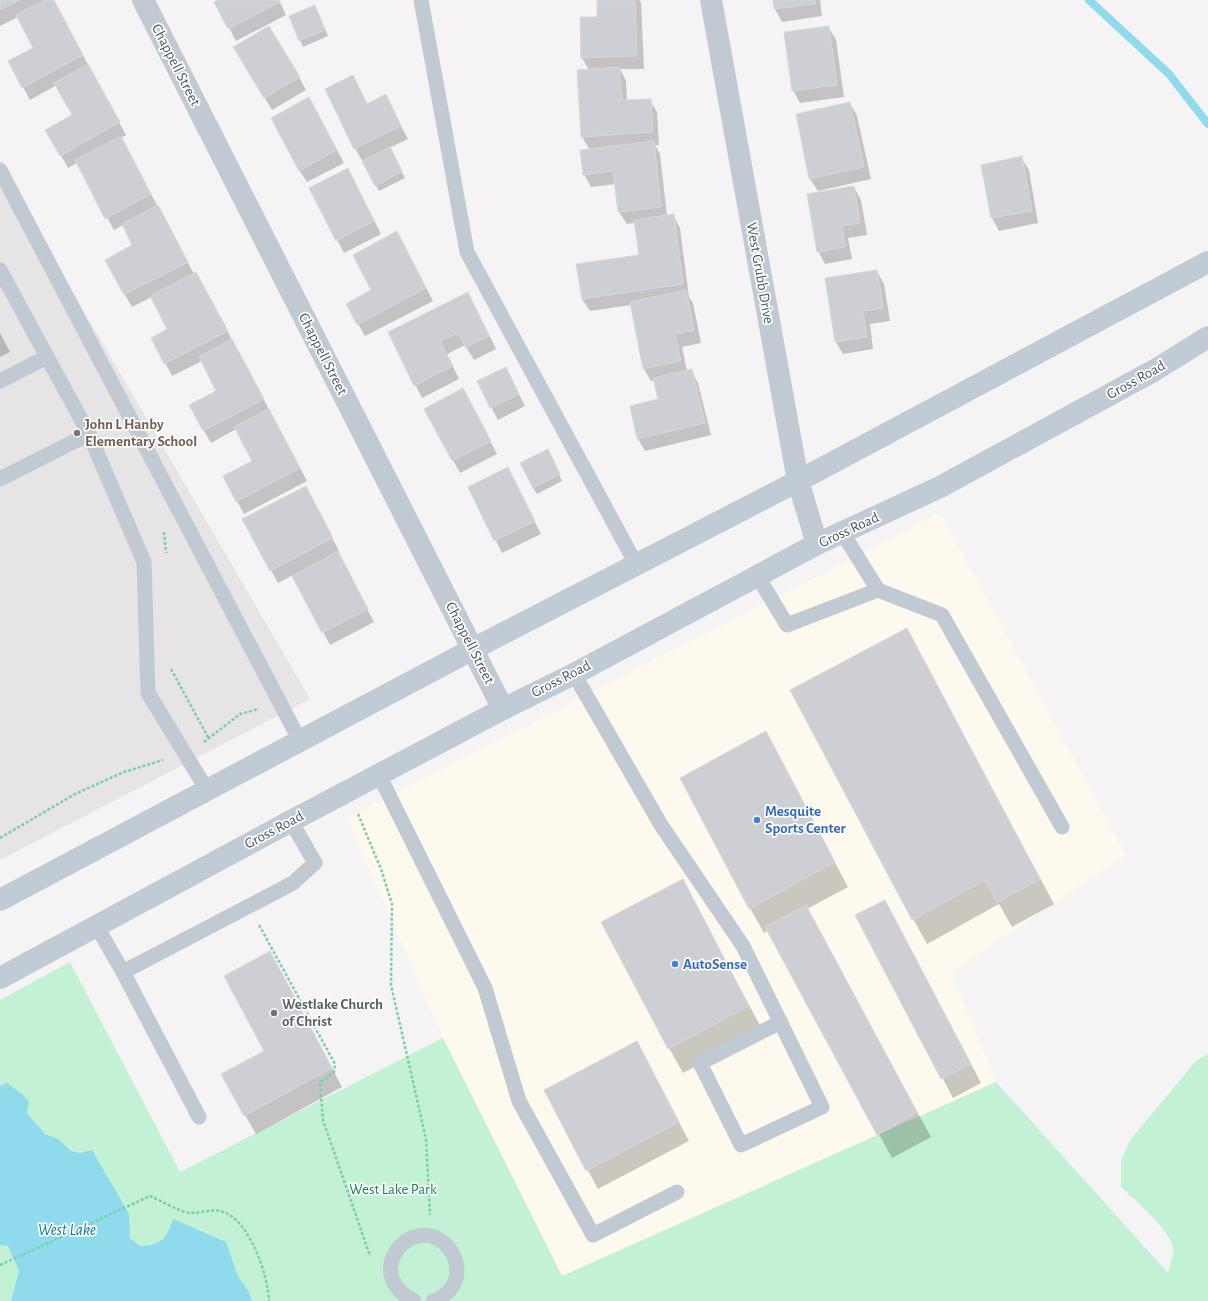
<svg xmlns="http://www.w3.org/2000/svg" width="1208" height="1301" viewBox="0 0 1208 1301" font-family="'Alegreya Sans',sans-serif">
  <rect width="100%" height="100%" fill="#f5f3f3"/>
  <polygon fill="#fdf9ef" points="940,513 1126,855 951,972 996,1082 562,1276 443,1038 347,818"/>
  <polygon fill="#e6e4e5" points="0,167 310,699 0,860"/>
  <path fill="#c3f1d5" d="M70,962L180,1172L443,1038L562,1276L996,1082L1168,1273C1169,1266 1174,1255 1173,1248C1171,1231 1134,1199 1121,1187V1161L1130,1140L1196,1061L1208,1054V1301H0V1000Z"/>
  <path fill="#90daee" d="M7,1083L23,1095L29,1102L27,1113L45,1134L58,1139L71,1151L80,1153L92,1150L129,1214L130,1238L140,1246C161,1246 167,1238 173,1219L226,1242L238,1276L249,1292L252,1301H11L19,1271L8,1246L0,1245V1086Z"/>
  <g fill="#0003">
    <polygon points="0,0 53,0 126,135 121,138 194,274 203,285 307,481 244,514 224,477 253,461 236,429 211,443 204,431 217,391 202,361 172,376 152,338 169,329 152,297 132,307 125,295 106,260 134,245 123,225 114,230 77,163 68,168 47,130 74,115 57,85 30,100 23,87 34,48 18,17 0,26"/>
    <polygon points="219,0 279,0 286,15 236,41 216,2"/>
    <polygon points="598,0 639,0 641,3 644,69 620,69 626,81 627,101 650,100 657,112 659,145 655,145 660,154 667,216 673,215 680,228 689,297 693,303 701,343 682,347 687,371 691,370 698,383 711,435 645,451 638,439 660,400 655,380 651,381 644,369 631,305 590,311 582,299 640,256 635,223 627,224 619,212 616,184 591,187 584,174 590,150 582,137 589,70 582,58 598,18"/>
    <polygon points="774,0 820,0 822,16 782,22 775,9"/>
    <polygon points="318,12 328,36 303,47 290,17"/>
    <polygon points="829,28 836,40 844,97 800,103 793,90"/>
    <polygon points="242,60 299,77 306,90 272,110"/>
    <polygon points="353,77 368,105 385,96 408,139 389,148 405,178 379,191 355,148"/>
    <polygon points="850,103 857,116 871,179 818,191 810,179"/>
    <polygon points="316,111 344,163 307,182 299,170"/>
    <polygon points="1021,158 1029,170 1038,223 999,231 992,218 982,166"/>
    <polygon points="354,182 381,234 344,253 310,188"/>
    <polygon points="854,187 861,200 867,235 848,238 852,259 825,264 818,251"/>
    <polygon points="404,245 433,301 365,336 358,324 373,291"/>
    <polygon points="877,271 884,284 890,321 870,324 873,349 843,354 836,342"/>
    <polygon points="475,306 496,349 474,360 465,345 447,354 459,379 422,398 389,333"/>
    <polygon points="0,333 10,352 0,357"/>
    <polygon points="512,380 525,406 498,420 478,382"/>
    <polygon points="469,402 497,454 460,473 425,409"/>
    <polygon points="551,456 562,481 537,494 533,488"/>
    <polygon points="508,469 541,534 502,553 470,488"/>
    <polygon points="312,500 339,551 337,552 374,622 330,645 293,575 278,583 244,520"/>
    <polygon points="907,629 1054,904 1012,927 999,904 927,944 913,919"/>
    <polygon points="779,757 848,887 807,909 931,1137 892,1158 768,930 764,933 750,908"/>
    <polygon points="682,880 763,1031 683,1073 669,1048"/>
    <polygon points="857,916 895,920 981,1083 953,1098"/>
    <polygon points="281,971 342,1087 256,1134 245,1115 266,1051"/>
    <polygon points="637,1043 689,1141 598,1189 545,1090"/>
  </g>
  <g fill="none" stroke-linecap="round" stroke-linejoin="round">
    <polyline stroke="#90daee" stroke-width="8" points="1089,0 1169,74 1208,124"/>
  </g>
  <g fill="#cdcfd5" stroke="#d7d9de">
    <polygon points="0,0 20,0 0,10"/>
    <polygon points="44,0 54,0 83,55 22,88 8,61 33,48 16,15"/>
    <polygon points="217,0 279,0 280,2 228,29 214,2"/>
    <polygon points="597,0 635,0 637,56 581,58 580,17 597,17"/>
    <polygon points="773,0 815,0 815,4 774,9"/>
    <polygon points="315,5 325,30 299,41 289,16"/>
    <polygon points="269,26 300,77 264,98 233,47"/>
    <polygon points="829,26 837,85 792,91 784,32"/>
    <polygon points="88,64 120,122 60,156 45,130 72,115 54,83"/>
    <polygon points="619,67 622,100 651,99 653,132 581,137 577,70"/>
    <polygon points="353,75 367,104 386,94 401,126 354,149 325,89"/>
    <polygon points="309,97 337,150 299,171 271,118"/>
    <polygon points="850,102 864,167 809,179 796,114"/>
    <polygon points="121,136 151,194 105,219 75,160"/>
    <polygon points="654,141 661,207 618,212 613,171 583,175 580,150"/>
    <polygon points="390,147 402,171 375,186 362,161"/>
    <polygon points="1022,156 1032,211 991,218 981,165"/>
    <polygon points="348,168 374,221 336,241 309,188"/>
    <polygon points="854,186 860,223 842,226 845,247 817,252 807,194"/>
    <polygon points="158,205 188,262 124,295 105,260 132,245 122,224"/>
    <polygon points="674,214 683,284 582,299 576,264 639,255 634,220"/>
    <polygon points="397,231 426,288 357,325 346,304 371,290 353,255"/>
    <polygon points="877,270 883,308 863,311 867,337 835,342 825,278"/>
    <polygon points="196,272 228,331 164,364 151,338 167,329 150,296"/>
    <polygon points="686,290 694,330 675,334 681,361 643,369 630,302"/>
    <polygon points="468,292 489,336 466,348 458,333 440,341 453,366 414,386 388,332"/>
    <polygon points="232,339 264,399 203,431 189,405 216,391 199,357"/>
    <polygon points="506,367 519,394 490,408 477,381"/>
    <polygon points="692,369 705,423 637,439 630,406 658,399 653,378"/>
    <polygon points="463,388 491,441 452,461 424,409"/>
    <polygon points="269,409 300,468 236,502 223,476 252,461 234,427"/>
    <polygon points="548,449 560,474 533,488 520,463"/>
    <polygon points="508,467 535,521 494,541 468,487"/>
    <polygon points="306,486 333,538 270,571 242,519"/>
    <polygon points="338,551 368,609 322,633 292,576"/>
    <polygon points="907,628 1040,879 997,903 985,880 912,920 790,690"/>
    <polygon points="766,731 835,862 749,909 680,778"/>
    <polygon points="683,879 749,1006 668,1049 601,922"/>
    <polygon points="885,900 971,1064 941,1079 855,915"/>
    <polygon points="806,905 917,1112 877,1135 765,927"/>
    <polygon points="270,951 332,1068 244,1116 221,1074 264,1051 224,976"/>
    <polygon points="637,1041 679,1122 586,1171 544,1090"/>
  </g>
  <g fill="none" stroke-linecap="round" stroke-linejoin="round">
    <g stroke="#7ad0a6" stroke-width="2.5" stroke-dasharray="3 2" stroke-linecap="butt">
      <polyline points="164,532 166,553"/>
      <polyline points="171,669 209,739"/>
      <polyline points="204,742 240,714 259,709"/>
      <polyline points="358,814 381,869 392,904 391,985 426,1139 430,1215"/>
      <polyline points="0,838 75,794 124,772 163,760"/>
      <polyline points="259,925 335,1064 334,1072 320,1083 323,1120 370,1256"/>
      <path d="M0,1265L150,1196C160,1200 179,1212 190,1213C200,1213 211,1209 220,1211C249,1217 268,1275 269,1301"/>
    </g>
    <g stroke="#c1cad2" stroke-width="15">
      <polyline points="421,0 467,252 636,564"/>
      <polyline points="0,170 300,741"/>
      <polyline points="0,270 89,434 144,562 148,693 207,790"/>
      <polyline points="0,381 47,357"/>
      <polyline points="0,479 89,434"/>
      <polyline points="842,532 878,590 942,615 1062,827"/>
      <polyline points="758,577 787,625 878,590"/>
      <polyline points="574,674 661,825 743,946 822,1107 741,1145 700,1063 781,1022"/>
      <polyline points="379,775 485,988 519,1101 593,1235 677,1192"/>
      <polyline points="96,925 123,972 293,883 315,863 291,821"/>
      <polyline points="123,972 199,1117"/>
      <path d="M414,1301C361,1274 410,1214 444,1243C453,1251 457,1260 457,1272C457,1286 445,1297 433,1301"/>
    </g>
    <g stroke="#c1cad2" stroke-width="22">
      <polyline points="143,0 503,709"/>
      <polyline points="711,0 798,481 817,544"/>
    </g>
    <g stroke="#c1cbd6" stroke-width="22">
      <polyline points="0,900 473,649 798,481 1208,262"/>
      <polyline points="0,978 291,821 503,709 574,674 817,544 940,487 1155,370 1208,337"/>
    </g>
  </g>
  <circle fill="#8d6e63" stroke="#fff" stroke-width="1.5" cx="77" cy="433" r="4"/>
  <g fill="#3f7fe0" stroke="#fff" stroke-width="1.5">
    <circle cx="757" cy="820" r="4"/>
    <circle cx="675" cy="964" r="4"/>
  </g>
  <circle fill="#6b7280" stroke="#fff" stroke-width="1.5" cx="274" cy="1013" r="4"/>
  <g text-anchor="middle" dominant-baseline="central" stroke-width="3.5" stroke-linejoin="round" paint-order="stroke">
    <g font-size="15" fill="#4a5661" stroke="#fff">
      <text transform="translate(176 65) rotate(63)">Chappell Street</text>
      <text transform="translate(760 273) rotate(80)">West Grubb Drive</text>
      <text transform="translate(323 354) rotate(63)">Chappell Street</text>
      <text transform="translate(1136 380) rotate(-29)">Gross Road</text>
      <text transform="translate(849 530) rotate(-25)">Gross Road</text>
      <text transform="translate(470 643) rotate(63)">Chappell Street</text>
      <text transform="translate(561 679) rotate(-27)">Gross Road</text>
      <text transform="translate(274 830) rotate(-28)">Gross Road</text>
    </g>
    <g font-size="15" font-weight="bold" fill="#785e54" stroke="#fff" text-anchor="start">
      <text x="85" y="424">John L Hanby<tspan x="85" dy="17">Elementary School</tspan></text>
    </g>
    <g font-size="15" font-weight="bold" fill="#366cbe" stroke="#fff" text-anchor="start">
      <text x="765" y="811">Mesquite<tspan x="765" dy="17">Sports Center</tspan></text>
      <text x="683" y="964">AutoSense</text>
    </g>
    <g font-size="15" font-weight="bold" fill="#5b616d" stroke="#fff" text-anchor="start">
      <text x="282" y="1004">Westlake Church<tspan x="282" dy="17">of Christ</tspan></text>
    </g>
    <g font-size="15" fill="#17864f" stroke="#fff">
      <text x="393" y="1189">West Lake Park</text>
    </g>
    <g font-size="16" font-style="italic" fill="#0c7c9b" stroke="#fff">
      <text x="67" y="1230">West Lake</text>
    </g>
  </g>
</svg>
